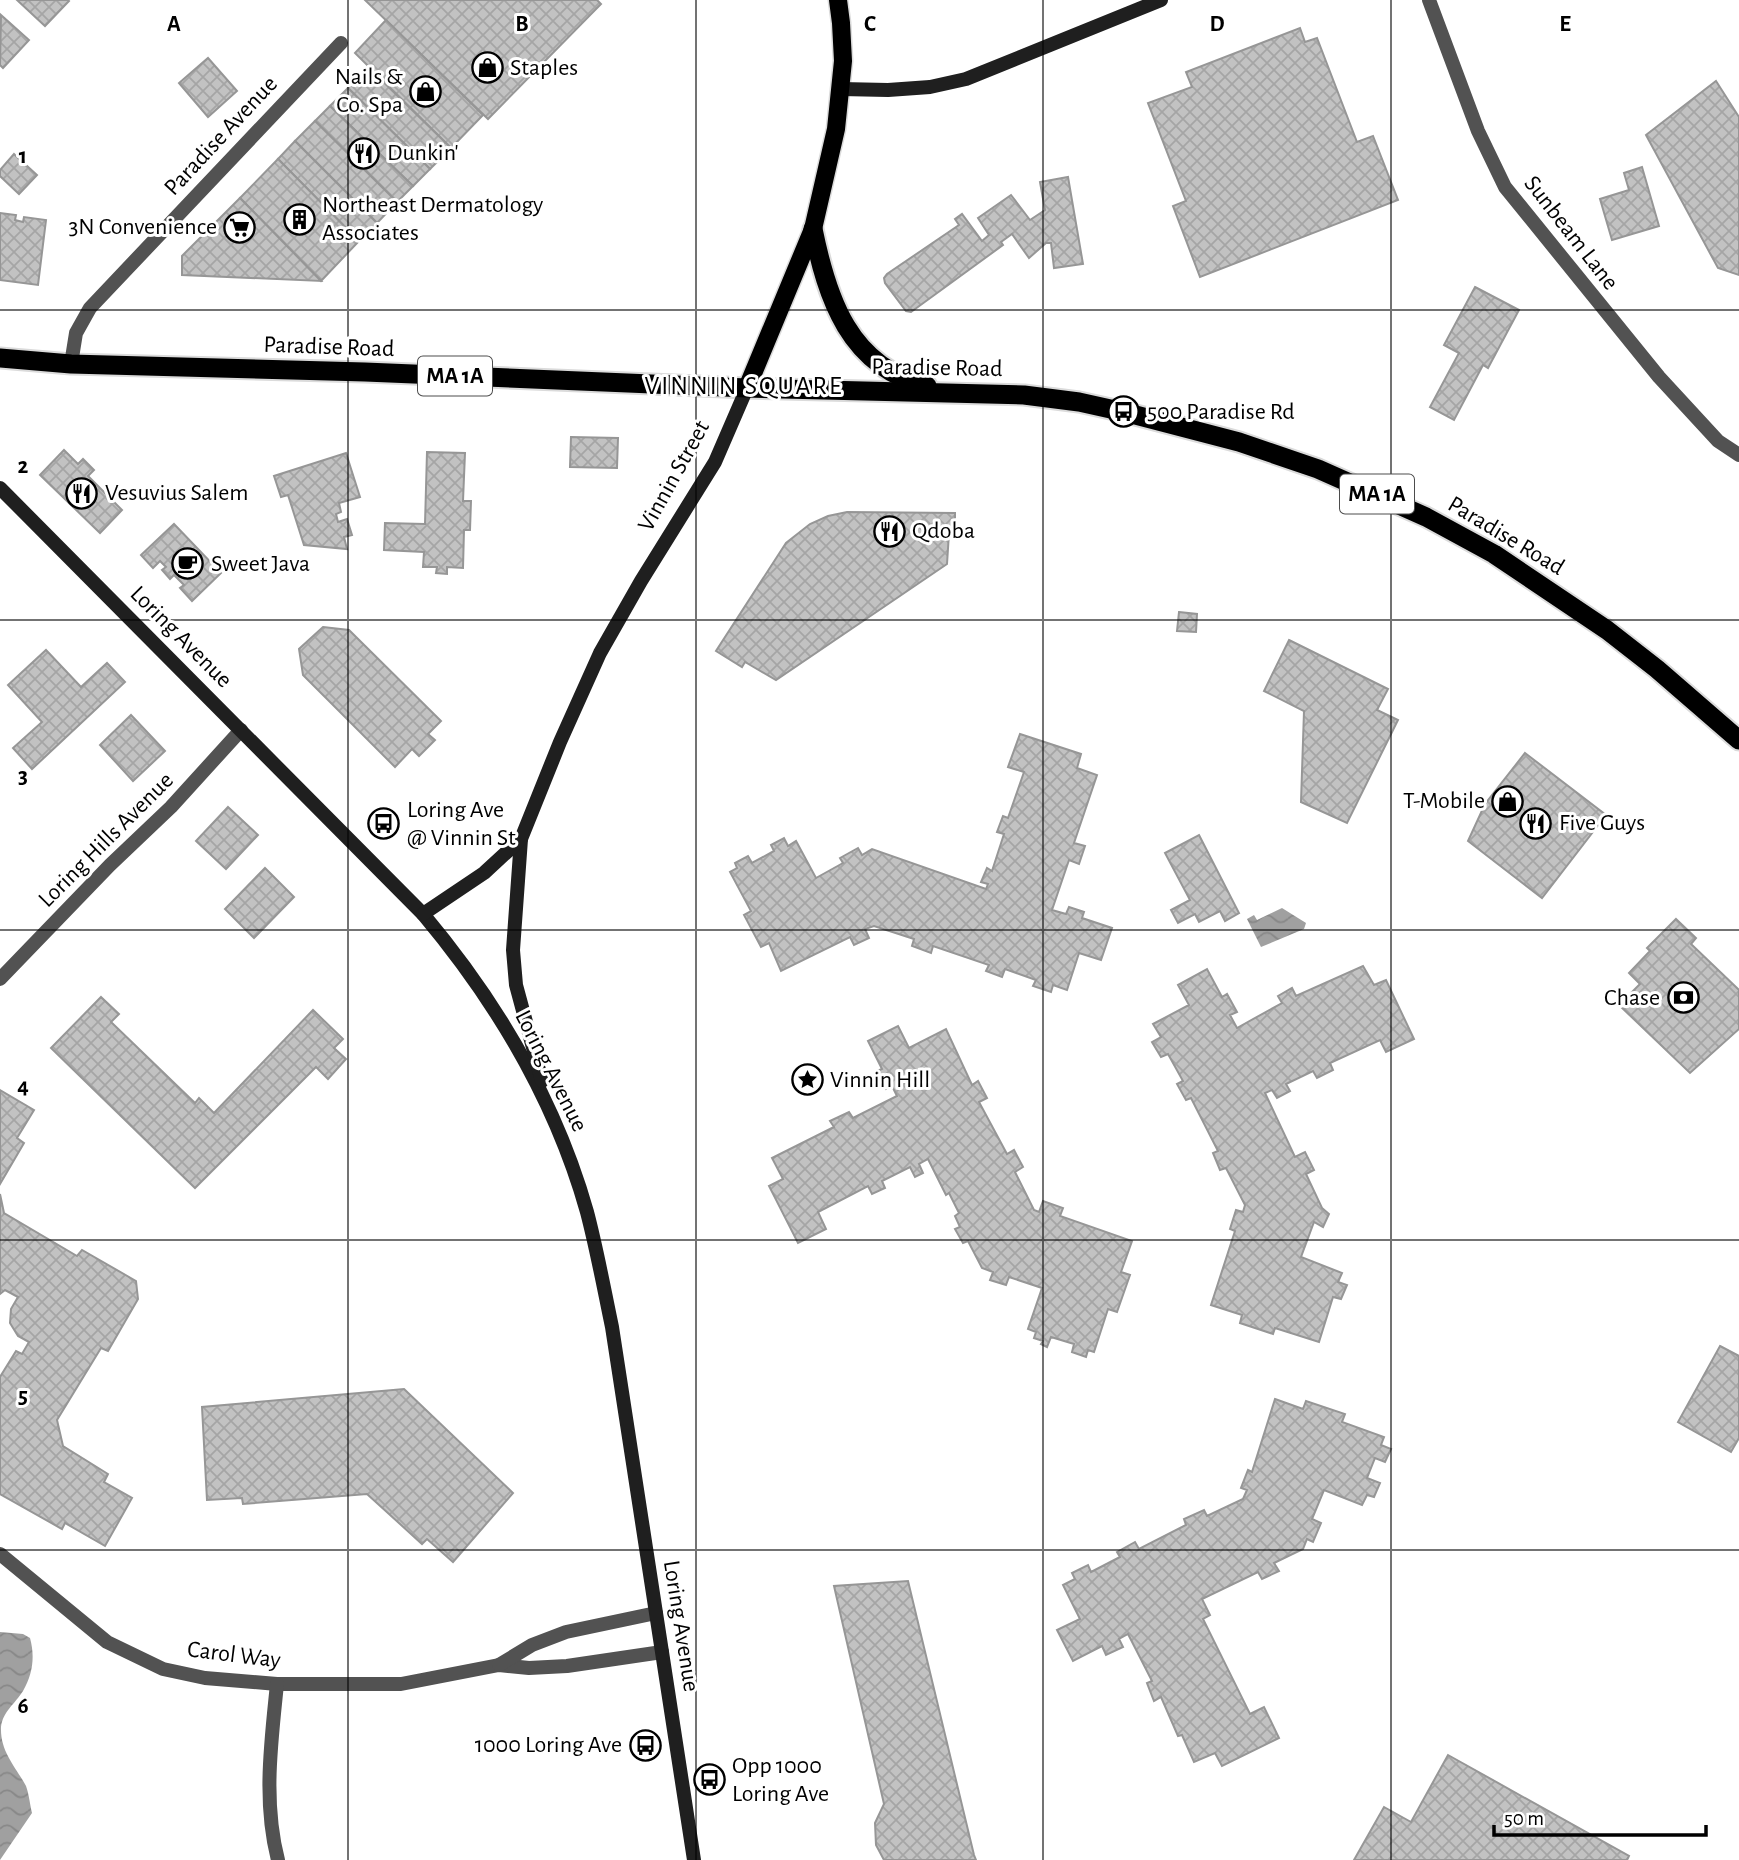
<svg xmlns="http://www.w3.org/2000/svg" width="1739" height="1860" viewBox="0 0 1739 1860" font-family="'Alegreya Sans',sans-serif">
  <defs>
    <pattern id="water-waves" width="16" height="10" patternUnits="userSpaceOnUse" patternTransform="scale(1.75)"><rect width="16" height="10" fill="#a0a0a0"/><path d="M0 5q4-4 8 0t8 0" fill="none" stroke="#888"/></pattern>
    <pattern id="building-cross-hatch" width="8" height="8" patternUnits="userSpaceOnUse" patternTransform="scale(1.75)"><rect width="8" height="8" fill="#c2c2c2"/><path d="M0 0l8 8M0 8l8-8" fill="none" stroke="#a5a5a5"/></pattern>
  </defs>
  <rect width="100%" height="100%" fill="#fff"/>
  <g fill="url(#water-waves)">
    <polygon points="1282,908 1306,923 1304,929 1261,947 1247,919 1254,915 1257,920"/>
    <path d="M0,1632L23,1634L30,1638C35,1656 33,1674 23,1691C15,1704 3,1711 1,1727C0,1752 16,1767 26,1786C29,1794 30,1805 32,1813L0,1860Z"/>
  </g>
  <g fill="url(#building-cross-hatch)" stroke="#969696" stroke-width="2">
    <polygon points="17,0 68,0 69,1 45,26"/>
    <polygon points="365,0 597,0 601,4 488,119"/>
    <polygon points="1,15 29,40 3,68 0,65"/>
    <polygon points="386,20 483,115 451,148 355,53"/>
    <polygon points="1300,28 1305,42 1317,38 1357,142 1373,136 1398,200 1200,277 1173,206 1186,201 1148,103 1192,87 1186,72"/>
    <polygon points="208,58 237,91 208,117 179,83"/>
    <polygon points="368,67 451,148 430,169 348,88"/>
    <polygon points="1716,81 1739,117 1739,275 1718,268 1646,135"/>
    <polygon points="348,88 430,169 413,186 330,106"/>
    <polygon points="330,106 413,186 397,202 315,121"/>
    <polygon points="315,121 397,202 377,223 295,141"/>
    <polygon points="295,141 377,223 359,241 278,159"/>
    <polygon points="14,154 37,175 19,194 0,176 0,170"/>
    <polygon points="278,159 359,241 321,281 240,198"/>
    <polygon points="1642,167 1659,226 1612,240 1600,199 1629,190 1624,173"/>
    <polygon points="1068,177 1083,264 1054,268 1051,243 1046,243 1029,258 1012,234 1001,242 1003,245 911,312 906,311 885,283 884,278 887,274 959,225 955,219 962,214 982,241 989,235 978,218 1011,195 1030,220 1045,210 1040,182"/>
    <polygon points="240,198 321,281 182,275 182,256"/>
    <polygon points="0,213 16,215 15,220 23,222 24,217 46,220 38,285 0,280"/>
    <polygon points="1475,287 1519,310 1488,368 1483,365 1454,420 1430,407 1459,353 1444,345"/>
    <polygon points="571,437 618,438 617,468 570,467"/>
    <polygon points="64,450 78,464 83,459 94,470 88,476 122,510 100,533 40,475"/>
    <polygon points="427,452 465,453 463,501 471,501 470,530 464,530 463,568 447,567 447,574 436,573 437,567 423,567 424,552 384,550 385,523 425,524"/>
    <polygon points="346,453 360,497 339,503 341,512 336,514 338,522 347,519 352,535 344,537 347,549 304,545 288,495 281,497 274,476"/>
    <polygon points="847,512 955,513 955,533 949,533 947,564 776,680 745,662 742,667 716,651 786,543 810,524 828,516"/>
    <polygon points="174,524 221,573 192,601 180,588 184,585 174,575 170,579 162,570 166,567 160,561 153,568 141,555"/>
    <polygon points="1179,612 1197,614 1196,632 1177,631"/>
    <polygon points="323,627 349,630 441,721 428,734 435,740 419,756 412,749 395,767 303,675 299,649"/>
    <polygon points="1289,640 1388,689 1377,710 1398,720 1347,823 1301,802 1304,711 1264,691"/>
    <polygon points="46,650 81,687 107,663 125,682 32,769 13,748 42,722 8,685"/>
    <polygon points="131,715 165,751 133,781 100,745"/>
    <polygon points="1020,734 1081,754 1077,768 1097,775 1074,843 1085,846 1079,864 1069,860 1052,910 1066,914 1069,907 1084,912 1082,918 1112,928 1101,960 1079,953 1067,990 1053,985 1051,992 1033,986 1036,980 1005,969 1002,977 986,971 989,965 933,946 931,953 912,946 914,939 874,926 865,929 869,938 854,945 850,937 781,971 769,943 761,947 744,915 751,911 730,872 737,868 735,863 748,856 752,863 774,851 771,845 784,838 788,846 796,841 816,878 843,863 840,858 858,848 862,855 872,849 986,889 988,884 981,882 987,868 992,871 1004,834 997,832 1003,816 1008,818 1024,772 1008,767"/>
    <polygon points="1525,753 1606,815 1542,898 1468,841 1485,804"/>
    <polygon points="228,807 258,835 226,869 196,841"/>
    <polygon points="1199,835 1239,913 1225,921 1220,911 1199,922 1195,914 1178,923 1171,910 1190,900 1165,853"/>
    <polygon points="265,868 294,897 254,938 225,909"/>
    <polygon points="1676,919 1696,938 1691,944 1739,990 1739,1029 1690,1073 1619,1005 1640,984 1629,973 1650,951 1647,948"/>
    <polygon points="1363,966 1374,985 1386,980 1414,1039 1386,1052 1380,1040 1330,1063 1333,1070 1317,1078 1313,1071 1286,1084 1290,1091 1277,1098 1272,1090 1265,1093 1295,1157 1305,1152 1314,1170 1306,1174 1322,1208 1329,1214 1323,1227 1314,1222 1301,1257 1342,1273 1338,1282 1347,1285 1341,1299 1333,1297 1319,1342 1275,1328 1273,1334 1240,1323 1242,1315 1211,1305 1235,1231 1230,1229 1236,1210 1243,1212 1245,1205 1226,1168 1220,1170 1213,1153 1218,1151 1191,1098 1186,1100 1177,1084 1183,1081 1168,1054 1161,1057 1152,1042 1161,1037 1153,1024 1189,1005 1178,985 1207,969 1222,997 1227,994 1237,1012 1230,1015 1237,1028 1282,1003 1278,996 1292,988 1296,996"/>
    <polygon points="101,997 119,1014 111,1022 195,1103 199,1098 214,1113 313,1010 343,1039 334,1048 346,1059 328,1079 316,1067 195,1188 51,1048"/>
    <polygon points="898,1026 909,1048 946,1029 972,1085 978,1081 987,1098 979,1102 1007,1154 1014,1150 1023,1167 1015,1172 1034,1210 1039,1212 1043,1201 1063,1208 1060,1216 1132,1241 1121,1272 1130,1275 1117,1312 1108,1309 1094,1352 1088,1350 1086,1357 1072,1352 1074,1344 1051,1337 1047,1347 1041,1344 1043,1341 1034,1338 1036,1332 1028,1329 1042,1288 1009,1277 1006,1285 990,1280 993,1272 982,1268 968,1241 963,1243 955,1229 960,1227 955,1216 959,1213 949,1193 946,1195 928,1159 919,1164 923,1173 915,1177 910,1167 882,1181 885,1188 872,1194 868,1186 818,1212 826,1229 798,1243 769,1186 783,1179 772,1158 834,1127 830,1121 849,1112 853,1118 897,1096 892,1086 886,1089 877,1071 882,1069 868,1041"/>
    <polygon points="0,1090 34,1110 17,1138 24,1143 0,1184"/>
    <polygon points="0,1194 4,1213 77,1256 82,1250 136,1281 138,1299 108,1351 101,1348 57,1420 63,1446 108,1474 104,1482 132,1498 105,1546 65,1523 62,1529 0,1494 0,1377 16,1351 22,1354 29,1342 18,1336 10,1323 11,1309 18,1297 5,1290 0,1294"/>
    <polygon points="1720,1346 1739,1356 1739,1438 1731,1452 1678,1422"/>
    <polygon points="404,1389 513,1493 453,1562 427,1539 422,1544 367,1494 243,1504 242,1498 207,1500 202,1407"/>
    <polygon points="1275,1399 1303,1409 1306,1401 1345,1414 1342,1422 1384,1437 1381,1445 1391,1449 1385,1462 1375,1458 1367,1478 1380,1483 1374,1497 1367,1495 1362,1505 1324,1490 1312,1519 1321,1523 1313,1542 1307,1539 1303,1549 1274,1563 1279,1571 1262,1579 1258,1572 1202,1599 1210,1615 1203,1619 1250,1714 1264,1707 1279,1738 1222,1766 1215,1753 1194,1762 1182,1735 1178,1736 1161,1697 1154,1701 1147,1683 1152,1681 1128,1634 1119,1639 1123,1647 1106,1655 1102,1646 1073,1661 1057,1630 1080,1619 1063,1585 1075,1579 1072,1573 1088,1565 1091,1572 1120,1557 1117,1552 1135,1542 1139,1549 1186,1525 1184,1519 1204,1510 1207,1516 1243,1499 1247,1490 1241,1488 1248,1470 1252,1472"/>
    <polygon points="908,1581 974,1855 976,1860 884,1860 876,1845 875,1823 884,1804 834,1586"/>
    <polygon points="1448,1755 1629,1856 1627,1860 1354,1860 1384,1807 1411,1822"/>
  </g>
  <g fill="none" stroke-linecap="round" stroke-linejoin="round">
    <defs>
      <polyline id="primary" points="747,388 813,229 836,129 843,61 841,23 838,0"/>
      <g id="trunk">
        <path d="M813,229C827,298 849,367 927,386"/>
        <polyline points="0,358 71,364 365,372 747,388 1024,395 1079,402 1124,412 1239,442 1318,469 1426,517 1494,554 1607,630 1657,669 1739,740"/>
      </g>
    </defs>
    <use href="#primary" stroke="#dbdbdb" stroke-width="21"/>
    <use href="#trunk" stroke="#dbdbdb" stroke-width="23"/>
    <g stroke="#525252" stroke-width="14">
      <polyline points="1429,0 1478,131 1505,187 1659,377 1718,441 1739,455"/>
      <polyline points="71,364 76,333 90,308 341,43"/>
      <polyline points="0,979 110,865 171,807 241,730"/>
      <polyline points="0,1554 107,1642 163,1669 205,1678 277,1684 401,1684 499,1665 529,1668 567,1666 662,1652"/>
      <polyline points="499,1665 532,1645 566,1632 656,1613"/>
      <path d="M277,1684C271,1743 263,1802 278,1860"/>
    </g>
    <g stroke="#1f1f1f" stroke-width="14">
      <polyline points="841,89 888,90 930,87 966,79 1161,0"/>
      <path d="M0,488L423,914C496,1001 556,1102 587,1212C597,1250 604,1289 612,1327L694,1860"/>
      <polyline points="521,839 513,950 516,985 542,1081"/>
      <polyline points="423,914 484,873 521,839 560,742 600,653 641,581 715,462 747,388"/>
    </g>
    <use href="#primary" stroke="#000" stroke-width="18"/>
    <use href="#trunk" stroke="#000" stroke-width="19"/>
  </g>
  <path fill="none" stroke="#000" stroke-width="2" stroke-opacity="0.55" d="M348,0V1860M696,0V1860M1043,0V1860M1391,0V1860M0,310H1739M0,620H1739M0,930H1739M0,1240H1739M0,1550H1739"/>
  <defs>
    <symbol id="shop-ring" viewBox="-11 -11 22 22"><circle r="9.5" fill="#fff" stroke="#000" stroke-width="1.5"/><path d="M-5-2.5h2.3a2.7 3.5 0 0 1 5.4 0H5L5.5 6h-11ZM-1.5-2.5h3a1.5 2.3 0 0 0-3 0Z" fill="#000"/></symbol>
    <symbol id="restaurant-ring" viewBox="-11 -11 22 22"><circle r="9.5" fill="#fff" stroke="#000" stroke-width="1.5"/><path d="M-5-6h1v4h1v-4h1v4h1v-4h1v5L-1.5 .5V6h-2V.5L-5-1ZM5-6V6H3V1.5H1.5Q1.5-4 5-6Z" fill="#000"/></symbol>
    <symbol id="building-ring" viewBox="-11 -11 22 22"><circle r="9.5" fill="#fff" stroke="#000" stroke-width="1.5"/><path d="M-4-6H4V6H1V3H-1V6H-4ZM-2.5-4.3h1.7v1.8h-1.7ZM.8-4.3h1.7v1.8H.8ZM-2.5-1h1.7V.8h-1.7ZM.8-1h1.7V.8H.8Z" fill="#000"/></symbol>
    <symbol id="supermarket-ring" viewBox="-11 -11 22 22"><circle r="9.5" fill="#fff" stroke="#000" stroke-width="1.5"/><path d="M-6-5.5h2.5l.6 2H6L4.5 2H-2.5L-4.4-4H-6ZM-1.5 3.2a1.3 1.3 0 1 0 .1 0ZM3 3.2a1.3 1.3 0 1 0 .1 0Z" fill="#000"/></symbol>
    <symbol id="bus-ring" viewBox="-11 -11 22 22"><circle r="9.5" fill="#fff" stroke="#000" stroke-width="1.5"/><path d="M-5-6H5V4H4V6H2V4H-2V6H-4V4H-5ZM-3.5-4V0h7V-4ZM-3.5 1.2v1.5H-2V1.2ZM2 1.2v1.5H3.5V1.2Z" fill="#000"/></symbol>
    <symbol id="cafe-ring" viewBox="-11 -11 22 22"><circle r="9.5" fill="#fff" stroke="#000" stroke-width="1.5"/><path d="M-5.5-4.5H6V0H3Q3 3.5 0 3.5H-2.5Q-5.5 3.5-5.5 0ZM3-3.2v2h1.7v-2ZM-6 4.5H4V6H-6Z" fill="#000"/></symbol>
    <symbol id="bank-ring" viewBox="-11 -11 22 22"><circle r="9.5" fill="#fff" stroke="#000" stroke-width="1.5"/><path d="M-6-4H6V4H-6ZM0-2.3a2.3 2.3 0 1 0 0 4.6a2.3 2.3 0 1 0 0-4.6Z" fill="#000"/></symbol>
    <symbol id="sight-ring" viewBox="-11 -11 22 22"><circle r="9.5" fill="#fff" stroke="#000" stroke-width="1.5"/><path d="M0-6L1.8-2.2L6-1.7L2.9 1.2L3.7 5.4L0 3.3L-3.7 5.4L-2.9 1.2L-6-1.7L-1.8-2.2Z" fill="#000"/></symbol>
  </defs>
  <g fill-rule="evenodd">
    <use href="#shop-ring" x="470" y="50" width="35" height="35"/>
    <use href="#shop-ring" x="408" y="74" width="35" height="35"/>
    <use href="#restaurant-ring" x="346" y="136" width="35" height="35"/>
    <use href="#building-ring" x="282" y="202" width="35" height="35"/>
    <use href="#supermarket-ring" x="222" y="210" width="35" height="35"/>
    <use href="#bus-ring" x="1106" y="394" width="35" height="35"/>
    <use href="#restaurant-ring" x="64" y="476" width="35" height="35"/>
    <use href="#restaurant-ring" x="872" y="514" width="35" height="35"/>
    <use href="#cafe-ring" x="170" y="546" width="35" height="35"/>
    <use href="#shop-ring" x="1490" y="784" width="35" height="35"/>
    <use href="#restaurant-ring" x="1518" y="806" width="35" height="35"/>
    <use href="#bus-ring" x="366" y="806" width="35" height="35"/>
    <use href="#bank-ring" x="1666" y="980" width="35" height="35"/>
    <use href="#sight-ring" x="790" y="1062" width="35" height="35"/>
    <use href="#bus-ring" x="628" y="1728" width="35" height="35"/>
    <use href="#bus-ring" x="692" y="1762" width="35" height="35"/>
  </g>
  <g text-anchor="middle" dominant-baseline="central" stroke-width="6" stroke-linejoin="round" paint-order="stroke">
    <g fill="#fff" stroke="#4c4c4c" stroke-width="2">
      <rect x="418" y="356.5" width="74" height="39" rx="5"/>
      <rect x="1340" y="474.5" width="74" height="39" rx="5"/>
    </g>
    <g font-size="23" font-weight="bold" fill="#000">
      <text x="455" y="376">MA 1A</text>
      <text x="1377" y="494">MA 1A</text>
    </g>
    <g font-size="24" fill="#000" stroke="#fff" text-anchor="start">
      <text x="510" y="68">Staples</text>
      <text x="403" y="77" text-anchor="end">Nails &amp;<tspan x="403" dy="28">Co. Spa</tspan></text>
      <text x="387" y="153">Dunkin'</text>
      <text x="322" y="205">Northeast Dermatology<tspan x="322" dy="28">Associates</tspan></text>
      <text x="217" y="227" text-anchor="end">3N Convenience</text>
      <text x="1147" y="412">500 Paradise Rd</text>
      <text x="105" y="493">Vesuvius Salem</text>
      <text x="912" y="531">Qdoba</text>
      <text x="211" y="564">Sweet Java</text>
      <text x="1485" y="801" text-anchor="end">T-Mobile</text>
      <text x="407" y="810">Loring Ave<tspan x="407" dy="28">@ Vinnin St</tspan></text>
      <text x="1559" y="823">Five Guys</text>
      <text x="1660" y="998" text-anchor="end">Chase</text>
      <text x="830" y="1080">Vinnin Hill</text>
      <text x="622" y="1745" text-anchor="end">1000 Loring Ave</text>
      <text x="732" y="1766">Opp 1000<tspan x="732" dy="28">Loring Ave</tspan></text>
    </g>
    <g font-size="24" fill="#000" stroke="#fff">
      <text transform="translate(221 136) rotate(-47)">Paradise Avenue</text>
      <text transform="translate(1571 233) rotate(52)">Sunbeam Lane</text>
      <text transform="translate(329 347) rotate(2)">Paradise Road</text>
      <text transform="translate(937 368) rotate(1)">Paradise Road</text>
      <text transform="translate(674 476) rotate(-61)">Vinnin Street</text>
      <text transform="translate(1506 536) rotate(31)">Paradise Road</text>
      <text transform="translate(181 637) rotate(45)">Loring Avenue</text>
      <text transform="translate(106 840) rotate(-45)">Loring Hills Avenue</text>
      <text transform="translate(551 1071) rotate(63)">Loring Avenue</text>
      <text transform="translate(681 1626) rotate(81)">Loring Avenue</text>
      <text transform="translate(234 1655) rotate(7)">Carol Way</text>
    </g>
    <g font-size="26" letter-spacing="2" fill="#000" stroke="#fff">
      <text x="744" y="386">VINNIN SQUARE</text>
    </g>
  </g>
  <g font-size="23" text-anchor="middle" font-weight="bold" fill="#000" stroke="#fff" stroke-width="6" stroke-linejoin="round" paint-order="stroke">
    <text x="174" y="31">A</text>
    <text x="522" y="31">B</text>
    <text x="870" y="31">C</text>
    <text x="1217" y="31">D</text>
    <text x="1565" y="31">E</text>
    <text x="23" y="163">1</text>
    <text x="23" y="473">2</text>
    <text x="23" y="783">3</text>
    <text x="23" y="1093">4</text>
    <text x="23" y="1403">5</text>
    <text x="23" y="1713">6</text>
  </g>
  <path d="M1494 1825v10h212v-10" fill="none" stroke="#000000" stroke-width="3.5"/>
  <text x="1504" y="1825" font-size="21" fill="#000000" stroke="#ffffff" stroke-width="5" paint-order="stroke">50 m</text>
</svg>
